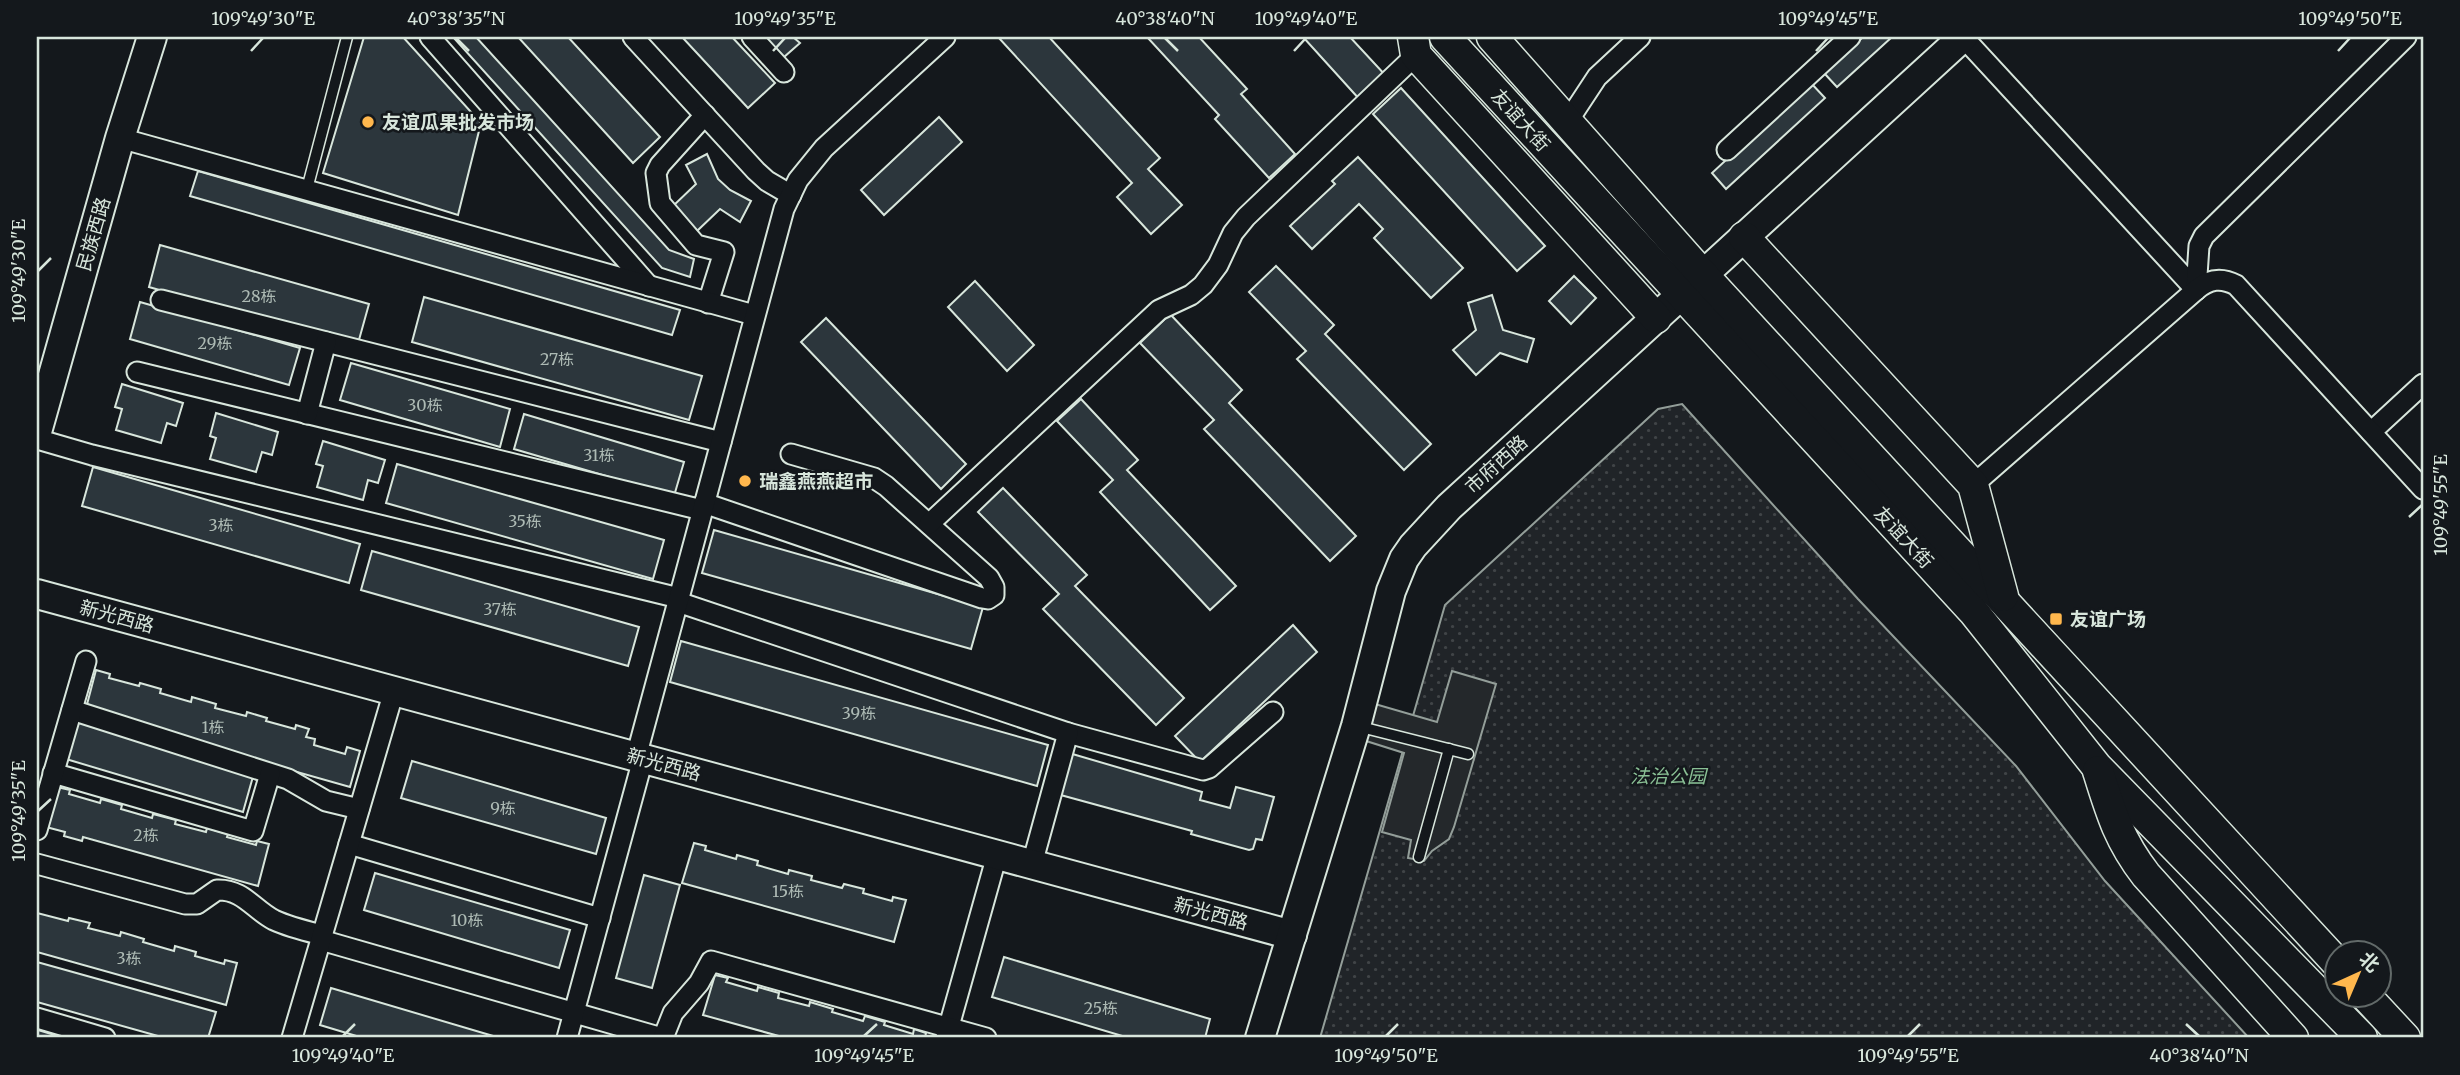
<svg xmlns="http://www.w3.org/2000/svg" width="2460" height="1075" viewBox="0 0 2460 1075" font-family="Merriweather,'Noto Sans SC',serif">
  <defs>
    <pattern id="grass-dots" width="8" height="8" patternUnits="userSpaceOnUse" patternTransform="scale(1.75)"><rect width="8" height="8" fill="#202428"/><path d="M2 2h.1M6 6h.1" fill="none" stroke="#404447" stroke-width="1.8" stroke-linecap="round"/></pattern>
  </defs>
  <rect width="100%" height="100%" fill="#14181c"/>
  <polygon fill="url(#grass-dots)" stroke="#939e99" stroke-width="2" points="1682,404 1858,599 2016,766 2105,881 2249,1038 1320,1038 1445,605 1658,409"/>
  <polygon fill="#24282b" stroke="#939e99" stroke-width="2" points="1452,671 1496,684 1454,827 1449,839 1432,851 1424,861 1408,858 1411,840 1382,832 1404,753 1363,740 1375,704 1437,722"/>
  <g fill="#2c363c" stroke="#d8e6dc" stroke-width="2">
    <polygon points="364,37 403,37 481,123 458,215 323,173"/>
    <polygon points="453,37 476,37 669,250 694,259 690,277 662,268"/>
    <polygon points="518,37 568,37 660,137 633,163"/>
    <polygon points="682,37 732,37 775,83 748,108"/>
    <polygon points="765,37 793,37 800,43 784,57"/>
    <polygon points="998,37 1049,37 1160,158 1148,169 1182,205 1151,234 1117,197 1132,183"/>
    <polygon points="1147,37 1199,37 1247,89 1241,94 1295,154 1269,178 1215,119 1219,115"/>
    <polygon points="1303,37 1350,37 1387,77 1361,101"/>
    <polygon points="1863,37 1892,37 1837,87 1824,73"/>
    <polygon points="1810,82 1825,98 1726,189 1712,173"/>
    <polygon points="1401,88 1545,246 1517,271 1373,114"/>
    <polygon points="939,117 962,142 884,215 861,190"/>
    <polygon points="707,154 718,179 730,190 751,201 740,222 720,209 697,231 673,206 696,184 686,165"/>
    <polygon points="1358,157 1463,268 1431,298 1374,238 1383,229 1359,204 1312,249 1290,226 1335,184 1332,181"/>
    <polygon points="198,171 680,310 672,335 190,196"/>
    <polygon points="160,245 369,304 357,347 149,287"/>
    <polygon points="1276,266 1334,325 1325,334 1431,444 1404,470 1297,359 1306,351 1249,292"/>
    <polygon points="1574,276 1596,298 1571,324 1549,301"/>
    <polygon points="975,281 1034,345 1007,371 948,307"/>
    <polygon points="1492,295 1503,330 1534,339 1527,362 1500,353 1476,375 1453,350 1476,330 1468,303"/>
    <polygon points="424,297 702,376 689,420 412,342"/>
    <polygon points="140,302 300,348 289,385 130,339"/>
    <polygon points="1170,314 1242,390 1229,403 1356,536 1330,561 1204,429 1214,420 1140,343"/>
    <polygon points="826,318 966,464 941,489 801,342"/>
    <polygon points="351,363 510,409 500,447 340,400"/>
    <polygon points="122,384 183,403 176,426 167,423 161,443 116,430 122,409 115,407"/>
    <polygon points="1081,399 1138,460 1127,470 1236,586 1210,610 1100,492 1113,480 1057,421"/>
    <polygon points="216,413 278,432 272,455 262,452 256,472 210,459 216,438 210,436"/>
    <polygon points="524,414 684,462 674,496 514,449"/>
    <polygon points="323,441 385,460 378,483 368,480 363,500 317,487 323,466 316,464"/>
    <polygon points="397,464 664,540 653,579 386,503"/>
    <polygon points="93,467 360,544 349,583 82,506"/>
    <polygon points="1003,488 1087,575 1075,586 1184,698 1156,725 1043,609 1059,594 978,512"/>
    <polygon points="714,530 983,607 971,649 702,573"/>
    <polygon points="372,551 639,627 628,666 361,590"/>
    <polygon points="1293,625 1317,652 1200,762 1175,736"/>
    <polygon points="681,641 1048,745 1037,786 670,682"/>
    <polygon points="96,670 110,674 109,678 139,686 140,683 161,689 160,693 191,702 192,697 216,704 215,708 246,716 247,712 267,718 266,721 295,729 296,725 309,729 306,737 315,739 314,745 345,754 347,747 360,751 350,787 85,712"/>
    <polygon points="77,720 254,773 243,812 66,759"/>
    <polygon points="1069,753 1202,792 1200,800 1230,808 1236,787 1274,797 1262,840 1256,839 1253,849 1249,850 1191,834 1192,831 1057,794"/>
    <polygon points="412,761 606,818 596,854 401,798"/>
    <polygon points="57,787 70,790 69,794 100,803 101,799 122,805 121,809 152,818 153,814 176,820 175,824 206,832 207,828 228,834 227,837 256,845 257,841 269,844 258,886 83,837 82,841 64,836 65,832 46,827"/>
    <polygon points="694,843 706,846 705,850 736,859 737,855 758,861 757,865 788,874 789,870 812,876 811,880 842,888 844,884 864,889 863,893 892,901 893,897 906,900 894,942 682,883"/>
    <polygon points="375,873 570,930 559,968 364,910"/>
    <polygon points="644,875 680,885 652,988 616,978"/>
    <polygon points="37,908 37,913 68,921 69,918 90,923 88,928 120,936 121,932 144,939 143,942 174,951 175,946 196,952 195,956 224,964 225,960 237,963 226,1005 37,952"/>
    <polygon points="1004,957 1210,1019 1205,1038 1129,1038 992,997"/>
    <polygon points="37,962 216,1012 208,1038 165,1038 37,1002"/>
    <polygon points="715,975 728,978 726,982 757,991 758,987 779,993 778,998 809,1006 810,1002 833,1009 832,1012 863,1021 865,1016 885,1022 884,1025 913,1034 914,1029 926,1033 925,1038 786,1038 703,1015"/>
    <polygon points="331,988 500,1038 363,1038 320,1025"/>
    <polygon points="38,1030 58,1036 58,1038 37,1038"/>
  </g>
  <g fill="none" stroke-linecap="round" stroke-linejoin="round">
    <defs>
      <g id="lane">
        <polyline points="307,189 347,37"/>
        <polyline points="1357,726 1468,754"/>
        <polyline points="1419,857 1449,749"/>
      </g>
      <g id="street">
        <polyline points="430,37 649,286"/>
        <polyline points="633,37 756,171 767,181 791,195"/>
        <polyline points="752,37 784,72"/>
        <polyline points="1963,37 2196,290"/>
        <polyline points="705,115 660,165 656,173 660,203 696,245 724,252 708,303"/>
        <polyline points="1568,121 1597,77 1640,37"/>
        <polyline points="120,138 754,315"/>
        <polyline points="1727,150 1850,37"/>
        <polyline points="2196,290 2199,246 2204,236 2406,37"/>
        <polyline points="161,300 721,442"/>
        <polyline points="137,372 702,510"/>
        <polyline points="307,414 326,342"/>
        <polyline points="2371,432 2423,384"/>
        <polyline points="37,439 92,455 679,598"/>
        <path d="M1973,485L2196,290C2209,279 2221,277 2236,285L2423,489"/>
        <polyline points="704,503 982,598 988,599 994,595 994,587 989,578 886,486 874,478 791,454"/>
        <polyline points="929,524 1159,310 1191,295 1203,285 1218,265 1233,233 1246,217 1416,55"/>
        <polyline points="678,602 1068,733 1203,770 1209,768 1273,712"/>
        <polyline points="72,710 288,779 326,801 359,809"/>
        <polyline points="636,757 784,209 798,180 824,148 945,37"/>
        <polyline points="53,773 253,831 270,774"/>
        <polyline points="37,830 86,661"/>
        <polyline points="349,844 600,918"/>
        <path d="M37,864L185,904H197L217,890C243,889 253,909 274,920C289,927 306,931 322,935"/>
        <polyline points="1032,864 1068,733"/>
        <polyline points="321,940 662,1038"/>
        <polyline points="37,1018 105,1038"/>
        <polyline points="946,1037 997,855"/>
        <polyline points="292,1038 394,691"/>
        <polyline points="567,1038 643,759"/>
        <polyline points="663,1038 673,1013 699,983 711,961 986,1038"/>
      </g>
      <g id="secondary">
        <polyline points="37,432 120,138 152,37"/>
        <polyline points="37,594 1292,935"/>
        <polyline points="1260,1038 1356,726 1391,591 1404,559 1413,546 1449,507 1963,37"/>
      </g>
      <g id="primary">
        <polyline points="1413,37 1416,55 1656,318"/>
        <polyline points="1445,37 1973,611 2097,767 2362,1038"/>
        <polyline points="1492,37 1703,275 2338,964"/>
        <polyline points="1744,237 1973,485 2003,596"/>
        <path d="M2098,771C2111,813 2119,840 2146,875L2293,1038"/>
        <polyline points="2365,995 2405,1038"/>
      </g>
    </defs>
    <use href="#lane" stroke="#d8e6dc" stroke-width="13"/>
    <use href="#street" stroke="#d8e6dc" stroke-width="23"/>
    <use href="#secondary" stroke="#d8e6dc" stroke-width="32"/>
    <use href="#primary" stroke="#d8e6dc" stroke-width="33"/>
    <use href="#lane" stroke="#14181c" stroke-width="10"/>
    <use href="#street" stroke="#14181c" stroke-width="19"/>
    <use href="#secondary" stroke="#14181c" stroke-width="28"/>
    <use href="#primary" stroke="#14181c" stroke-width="30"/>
  </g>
  <path fill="none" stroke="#d8e6dc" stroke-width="2.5" d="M456,38L469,51M1165,38L1178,51M251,51L263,38M773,51L785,38M1294,51L1306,38M1816,51L1828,38M2338,51L2350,38M38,271L51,258M2409,517L2422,505M38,811L51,799M2186,1024L2199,1036M343,1036L355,1024M864,1036L877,1024M1386,1036L1398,1024M1908,1036L1920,1024"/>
  <g fill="#ffb74d" stroke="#14181c" stroke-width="2.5">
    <circle cx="368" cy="122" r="7"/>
    <circle cx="745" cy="481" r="7"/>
    <rect x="2049" y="612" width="14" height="14" rx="3.5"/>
  </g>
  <g text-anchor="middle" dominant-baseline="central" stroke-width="5" stroke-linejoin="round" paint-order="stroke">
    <g font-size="16" fill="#adbab4">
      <text x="259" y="296">28栋</text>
      <text x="215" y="343">29栋</text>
      <text x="557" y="359">27栋</text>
      <text x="425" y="405">30栋</text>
      <text x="599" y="455">31栋</text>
      <text x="525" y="521">35栋</text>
      <text x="221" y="525">3栋</text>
      <text x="500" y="609">37栋</text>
      <text x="859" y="713">39栋</text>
      <text x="213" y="727">1栋</text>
      <text x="503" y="808">9栋</text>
      <text x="146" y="835">2栋</text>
      <text x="788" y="891">15栋</text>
      <text x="467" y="920">10栋</text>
      <text x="129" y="958">3栋</text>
      <text x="1101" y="1008">25栋</text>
    </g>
    <g font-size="19" fill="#d8e6dc" stroke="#14181c">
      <text transform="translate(1521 120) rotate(48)">友谊大街</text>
      <text transform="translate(93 234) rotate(-74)">民族西路</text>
      <text transform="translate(1496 464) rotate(-42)">市府西路</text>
      <text transform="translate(1904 537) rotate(47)">友谊大街</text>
      <text transform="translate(117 616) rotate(15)">新光西路</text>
      <text transform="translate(664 764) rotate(15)">新光西路</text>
      <text transform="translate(1211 913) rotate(15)">新光西路</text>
    </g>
    <g font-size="19" font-weight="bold" fill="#d8e6dc" stroke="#14181c" text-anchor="start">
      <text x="382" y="122">友谊瓜果批发市场</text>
      <text x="759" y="481">瑞鑫燕燕超市</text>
      <text x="2070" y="619">友谊广场</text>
    </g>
    <g font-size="19" font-style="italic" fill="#8ac095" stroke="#14181c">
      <text x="1668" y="776">法治公园</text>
    </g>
  </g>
  <rect width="2460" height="1075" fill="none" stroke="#14181c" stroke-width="77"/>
  <g transform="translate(2358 974) rotate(44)"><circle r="33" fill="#14181c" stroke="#626a69" stroke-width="2"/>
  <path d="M0-5L12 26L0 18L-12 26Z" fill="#ffb74d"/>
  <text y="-10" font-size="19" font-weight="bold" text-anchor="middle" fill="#d8e6dc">北</text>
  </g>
  <rect x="38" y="38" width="2384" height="998" fill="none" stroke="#d8e6dc" stroke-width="2.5"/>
  <g font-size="18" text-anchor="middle" fill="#d8e6dc">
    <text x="263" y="25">109°49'30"E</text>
    <text x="456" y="25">40°38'35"N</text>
    <text x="785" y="25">109°49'35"E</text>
    <text x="1165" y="25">40°38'40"N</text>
    <text x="1306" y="25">109°49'40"E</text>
    <text x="1828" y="25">109°49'45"E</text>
    <text x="2350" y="25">109°49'50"E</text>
    <text transform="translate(19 271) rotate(-90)" y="6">109°49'30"E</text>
    <text transform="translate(2441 505) rotate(-90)" y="6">109°49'55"E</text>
    <text transform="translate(19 811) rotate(-90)" y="6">109°49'35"E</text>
    <text x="343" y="1062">109°49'40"E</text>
    <text x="864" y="1062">109°49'45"E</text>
    <text x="1386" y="1062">109°49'50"E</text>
    <text x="1908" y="1062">109°49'55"E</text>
    <text x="2199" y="1062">40°38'40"N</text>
  </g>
</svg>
